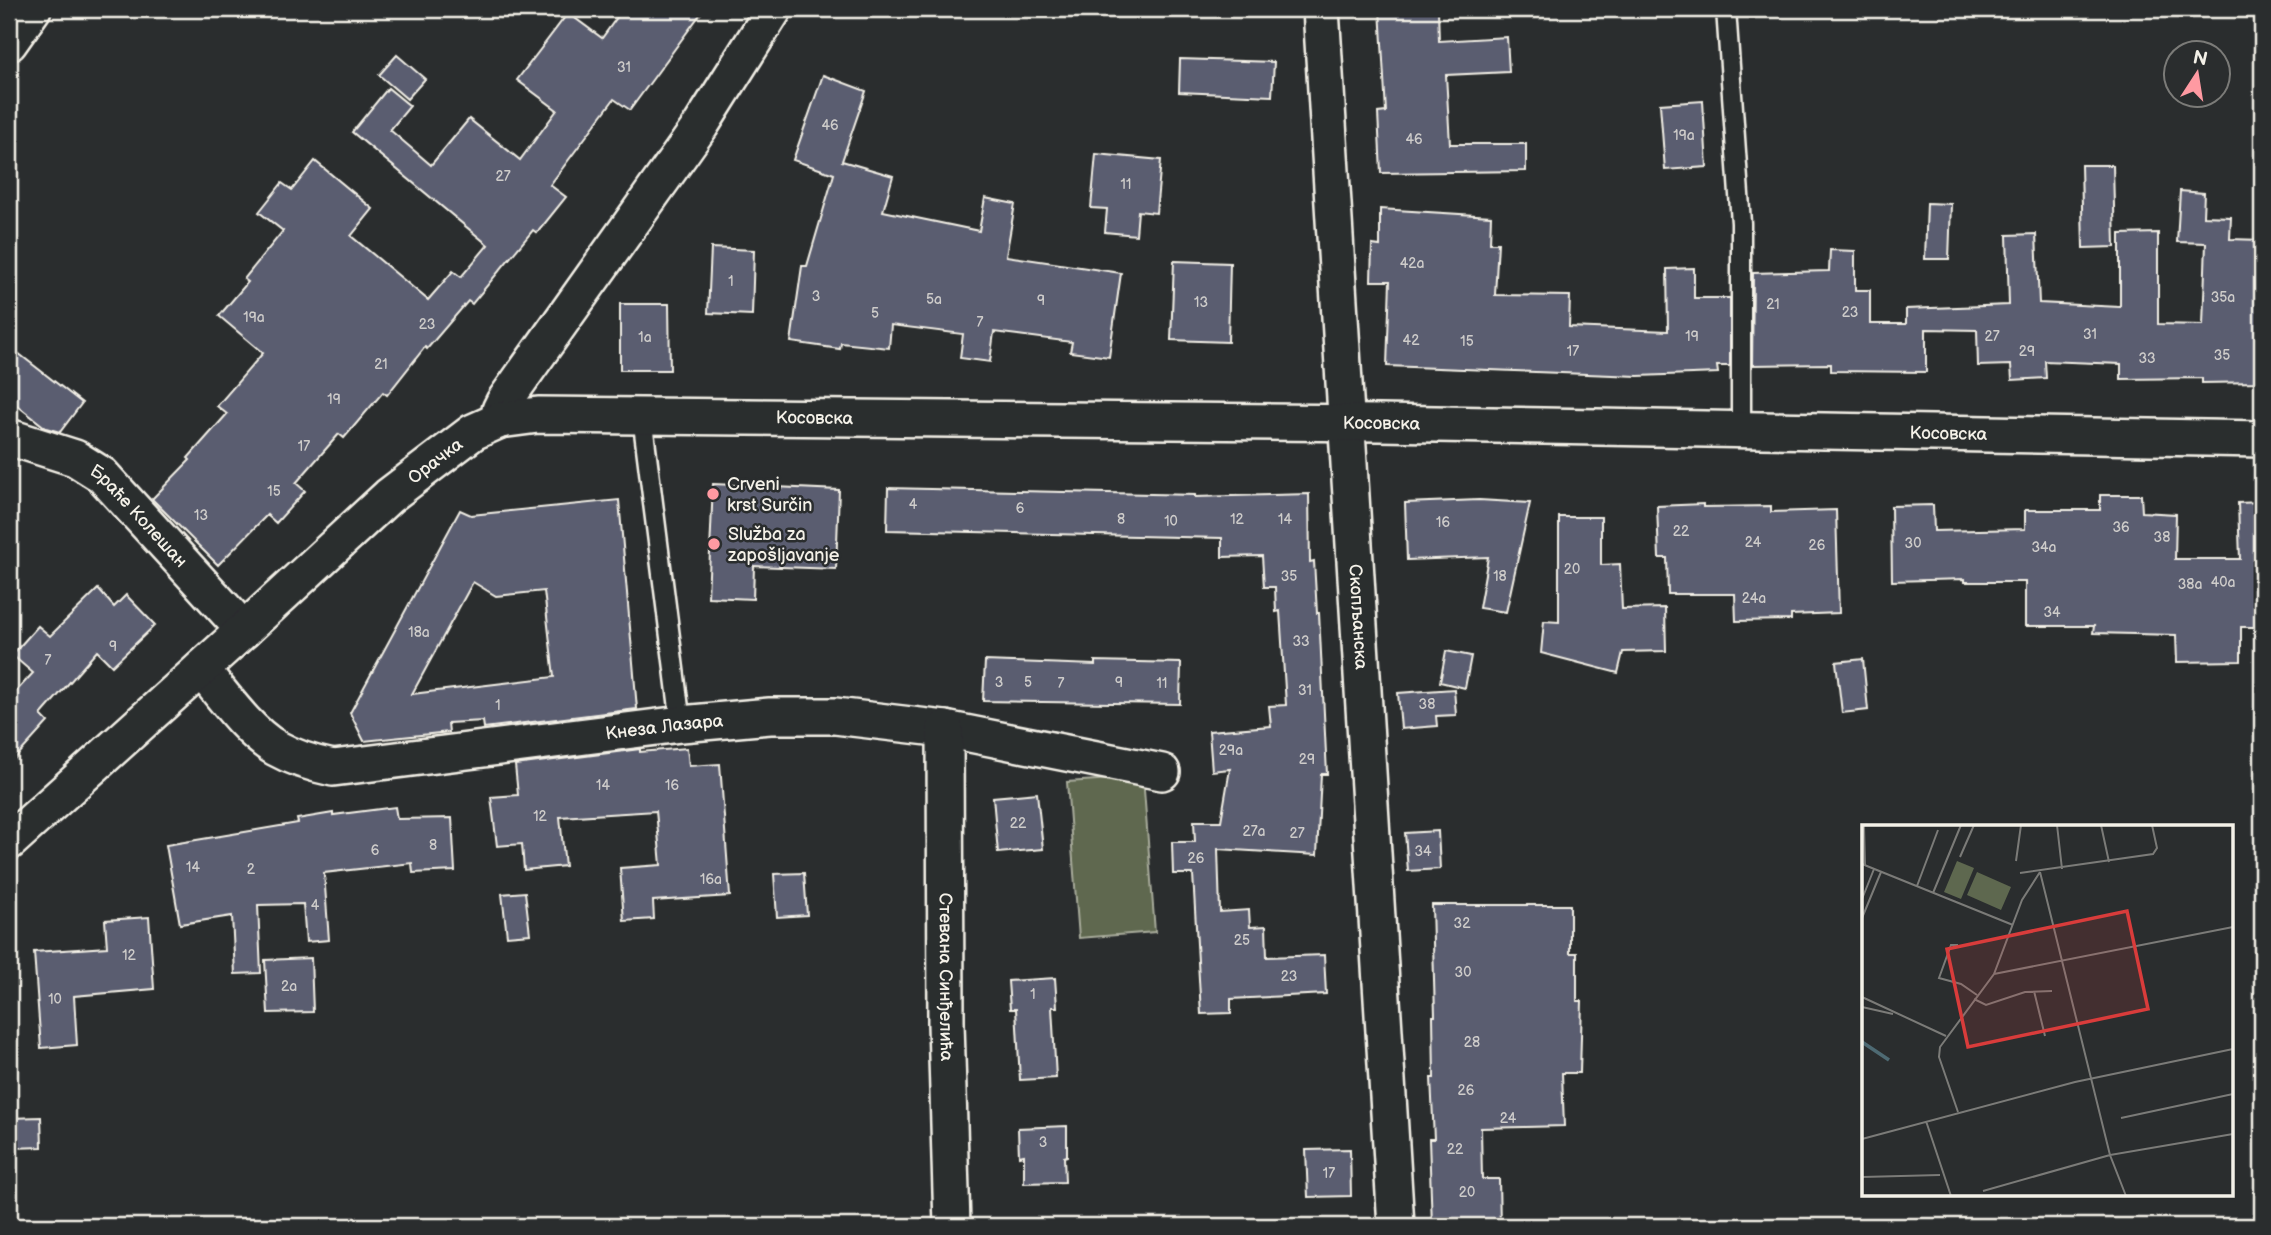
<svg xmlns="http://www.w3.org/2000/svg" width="2271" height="1235" viewBox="0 0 2271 1235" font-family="'Balsamiq Sans',sans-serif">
  <rect width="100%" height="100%" fill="#2a2d2e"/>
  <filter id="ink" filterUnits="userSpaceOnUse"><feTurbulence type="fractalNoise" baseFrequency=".0143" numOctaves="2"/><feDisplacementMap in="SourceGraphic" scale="14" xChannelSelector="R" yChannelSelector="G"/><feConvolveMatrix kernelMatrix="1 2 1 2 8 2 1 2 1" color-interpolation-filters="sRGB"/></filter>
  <g filter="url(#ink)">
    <polygon fill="#5e684f" stroke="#a9ac9c" stroke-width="2" points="1143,777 1155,932 1079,938 1067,782"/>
    <g fill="#5a5d6f" stroke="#f4f1e8" stroke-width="2" fill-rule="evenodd">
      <polygon points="623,9 704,9 630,110 614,99 550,185 566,197 537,233 533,230 472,304 468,301 427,349 425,347 387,395 383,392 344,438 339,434 296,483 305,491 276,523 267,515 218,565 152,499 190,460 188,458 227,414 217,406 263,353 219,316 248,282 244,279 283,231 259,212 282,183 292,190 315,161 373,209 351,236 428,300 453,271 461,277 488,245 352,132 388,88 410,106 390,130 431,165 469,119 520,160 557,110 517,80 568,13 602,38"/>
      <polygon points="1380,9 1438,9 1439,41 1507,37 1509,72 1446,75 1450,144 1526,144 1526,171 1381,173 1378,113 1386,112"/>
      <polygon points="397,55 425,79 407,99 379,75"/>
      <polygon points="1180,59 1274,62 1272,96 1179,92"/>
      <polygon points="823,75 866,91 842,161 893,176 883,211 979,231 985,198 1015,204 1006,256 1121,273 1109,357 1070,352 1072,342 994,332 990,362 960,358 963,334 891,325 889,348 841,343 840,349 791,342 802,266 807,266 834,174 793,160"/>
      <polygon points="1703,101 1707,167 1665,170 1660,104"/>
      <polygon points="1096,154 1161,160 1156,213 1138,211 1136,235 1105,232 1107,209 1091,208"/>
      <polygon points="2081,165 2113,165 2115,247 2083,248"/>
      <polygon points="2180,191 2204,193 2203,216 2231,217 2230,239 2262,240 2262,382 2202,383 2202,378 2121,379 2121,364 2045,361 2046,378 2012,380 2011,365 1978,366 1977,330 1926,329 1926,372 1831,371 1831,364 1752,365 1753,273 1829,271 1830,250 1855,251 1855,290 1870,290 1870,324 1906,324 1906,309 2009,305 2007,235 2036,234 2039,303 2120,307 2120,234 2158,233 2158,324 2203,325 2206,243 2177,242"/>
      <polygon points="1927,203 1951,204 1949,259 1925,259"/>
      <polygon points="1380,209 1491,216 1490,243 1498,243 1495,295 1570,296 1569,327 1668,331 1667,269 1694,268 1694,298 1730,298 1730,366 1717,366 1718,373 1638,376 1387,366 1390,281 1371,281 1372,245 1380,246"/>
      <polygon points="711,248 754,250 752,315 708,313"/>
      <polygon points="1174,261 1230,263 1228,342 1171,340"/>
      <polygon points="620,304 669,304 670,370 620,370"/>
      <polygon points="9,346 82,403 60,432 46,428 9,399"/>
      <polygon points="713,484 839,490 836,569 754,566 753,599 708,597"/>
      <polygon points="888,488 1195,495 1195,497 1309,494 1310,562 1314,561 1317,613 1319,613 1327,774 1321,774 1317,855 1218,849 1220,912 1249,910 1250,927 1266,926 1267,957 1324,955 1326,994 1231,999 1231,1013 1201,1014 1193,874 1173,874 1172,842 1195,842 1194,821 1221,821 1230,769 1212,771 1209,731 1271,726 1269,706 1286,705 1280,611 1276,612 1275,587 1264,587 1262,556 1222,557 1222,538 887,530"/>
      <polygon points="2100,495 2141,495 2142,512 2176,514 2175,559 2240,559 2238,503 2262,502 2262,627 2241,627 2241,661 2177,662 2176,635 2093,633 2094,626 2025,626 2025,582 1965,582 1965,579 1892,581 1891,506 1933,505 1934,531 2025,529 2025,510 2100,510"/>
      <path d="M619,500L637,709L484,728L483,721L448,723L449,732L364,741L350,713L460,510L471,515ZM473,582L496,596L544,591L554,677L412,694Z"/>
      <polygon points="1479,500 1530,503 1506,612 1479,608 1488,557 1407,560 1405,503"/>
      <polygon points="1703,504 1703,507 1771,506 1771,512 1836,510 1839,613 1791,615 1791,620 1736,621 1735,594 1668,594 1667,558 1659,558 1657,506"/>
      <polygon points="1559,517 1601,517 1601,565 1620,564 1622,609 1665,608 1666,651 1623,652 1618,673 1541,653 1544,621 1559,622"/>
      <polygon points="98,589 114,607 126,595 155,625 112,666 97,651 41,715 48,722 9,765 9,699 33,673 12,655 38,626 50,636"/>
      <polygon points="1446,651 1471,656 1465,688 1440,682"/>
      <polygon points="1863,659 1868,710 1842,713 1836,662"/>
      <polygon points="985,661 1095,665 1095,661 1181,663 1180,704 983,701"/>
      <polygon points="1454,689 1456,715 1436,716 1437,726 1401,729 1398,693"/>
      <polygon points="687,748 689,766 720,764 730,896 653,901 654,919 624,921 620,868 661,865 656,811 560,817 565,866 524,870 522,844 497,846 491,797 518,795 515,765 640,749 640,752"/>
      <polygon points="1037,793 1043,849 998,853 993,797"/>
      <polygon points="395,807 397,819 452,818 455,871 413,873 412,863 324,873 329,940 306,942 303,904 258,905 261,973 235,974 232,916 180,924 166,845 298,823 297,819 333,813 333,815"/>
      <polygon points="1438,831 1440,869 1408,871 1405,833"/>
      <polygon points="804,873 807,915 777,917 774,874"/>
      <polygon points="525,892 530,934 507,936 502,894"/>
      <polygon points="1432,905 1570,905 1570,953 1577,953 1577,1001 1582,1001 1580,1073 1562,1073 1564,1126 1481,1128 1482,1179 1499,1179 1500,1226 1432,1226 1429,1139 1434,1139 1431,1078 1434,1078 1433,1016 1435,1016"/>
      <polygon points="149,917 154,989 74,996 77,1045 41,1048 34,952 107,947 105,920"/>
      <polygon points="311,958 313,1012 268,1013 265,960"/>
      <polygon points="1055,978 1057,1007 1052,1007 1056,1078 1020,1080 1016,1009 1010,1009 1008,981"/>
      <polygon points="41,1117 42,1147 12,1148 10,1118"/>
      <polygon points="1067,1126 1067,1156 1064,1157 1065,1182 1024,1183 1024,1155 1019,1156 1018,1128"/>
      <polygon points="1350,1149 1351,1196 1308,1197 1306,1150"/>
    </g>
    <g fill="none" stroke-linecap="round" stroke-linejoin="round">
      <defs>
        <g id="lane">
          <polyline points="1726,9 1741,223 1741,429"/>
          <polyline points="642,416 681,724"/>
        </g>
        <g id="street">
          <path id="s1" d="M1321,9L1396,1226"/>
          <polyline points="9,43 33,9"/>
          <polyline points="500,420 500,410 504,402 701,125 774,9"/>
          <path id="s2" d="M9,437L75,458L102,475L244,630"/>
          <path id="s3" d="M201,669C222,694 248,732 276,748C294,758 313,764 333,768L681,724L770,716H835L945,729L1162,772"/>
          <path id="s4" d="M945,729L946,1023L952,1226"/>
          <path id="s5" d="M9,842L244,630L389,496L473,432L500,420L538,415L1380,423L2262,439"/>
        </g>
      </defs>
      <use href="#lane" stroke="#f4f1e8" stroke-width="23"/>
      <use href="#street" stroke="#f4f1e8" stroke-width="40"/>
      <use href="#lane" stroke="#2a2d2e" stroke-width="18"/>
      <use href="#street" stroke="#2a2d2e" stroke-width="35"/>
    </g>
  </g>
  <g fill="#ff9aa2" stroke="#2a2d2e" stroke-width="2.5">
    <circle cx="713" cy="494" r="7"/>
    <circle cx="714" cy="544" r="7"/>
  </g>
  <g text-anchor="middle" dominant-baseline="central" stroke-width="5" stroke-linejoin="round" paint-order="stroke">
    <g font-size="14" fill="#ceccca">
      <text x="624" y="67">31</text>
      <text x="830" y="125">46</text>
      <text x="1684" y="135">19a</text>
      <text x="1414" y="139">46</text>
      <text x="503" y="176">27</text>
      <text x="1126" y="184">11</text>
      <text x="1412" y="263">42a</text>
      <text x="731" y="281">1</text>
      <text x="816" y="296">3</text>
      <text x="2223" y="297">35a</text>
      <text x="934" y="299">5a</text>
      <text x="1041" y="300">9</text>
      <text x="1201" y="302">13</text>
      <text x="1773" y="304">21</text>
      <text x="1850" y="312">23</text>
      <text x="875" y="313">5</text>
      <text x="254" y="317">19a</text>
      <text x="980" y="322">7</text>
      <text x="427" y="324">23</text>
      <text x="2090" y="334">31</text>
      <text x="1692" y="336">19</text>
      <text x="1992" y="336">27</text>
      <text x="645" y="337">1a</text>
      <text x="1411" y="340">42</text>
      <text x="1467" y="341">15</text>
      <text x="1573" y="351">17</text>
      <text x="2027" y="351">29</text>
      <text x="2222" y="355">35</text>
      <text x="2147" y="358">33</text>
      <text x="381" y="364">21</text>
      <text x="334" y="399">19</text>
      <text x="304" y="446">17</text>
      <text x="274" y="491">15</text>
      <text x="913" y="504">4</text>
      <text x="1020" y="508">6</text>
      <text x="201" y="515">13</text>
      <text x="1121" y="519">8</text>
      <text x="1237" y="519">12</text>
      <text x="1285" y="519">14</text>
      <text x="1171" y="521">10</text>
      <text x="1443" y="522">16</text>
      <text x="2121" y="527">36</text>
      <text x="1681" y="531">22</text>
      <text x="2162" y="537">38</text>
      <text x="1753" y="542">24</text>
      <text x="1913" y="543">30</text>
      <text x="1817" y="545">26</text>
      <text x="2044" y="547">34a</text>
      <text x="1572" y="569">20</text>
      <text x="1289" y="576">35</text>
      <text x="1500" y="576">18</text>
      <text x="2223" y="582">40a</text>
      <text x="2190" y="584">38a</text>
      <text x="1754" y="598">24a</text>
      <text x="2052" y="612">34</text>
      <text x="419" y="632">18a</text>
      <text x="1301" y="641">33</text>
      <text x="113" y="646">9</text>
      <text x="48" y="660">7</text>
      <text x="999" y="682">3</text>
      <text x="1028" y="682">5</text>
      <text x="1119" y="682">9</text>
      <text x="1061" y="683">7</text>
      <text x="1162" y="683">11</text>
      <text x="1305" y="690">31</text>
      <text x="1427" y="704">38</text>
      <text x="498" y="705">1</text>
      <text x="1231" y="750">29a</text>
      <text x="1307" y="759">29</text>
      <text x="603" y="785">14</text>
      <text x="672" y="785">16</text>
      <text x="540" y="816">12</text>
      <text x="1018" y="823">22</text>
      <text x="1254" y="831">27a</text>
      <text x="1297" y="833">27</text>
      <text x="433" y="845">8</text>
      <text x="375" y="850">6</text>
      <text x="1423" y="851">34</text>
      <text x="1196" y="858">26</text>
      <text x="193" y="867">14</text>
      <text x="251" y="869">2</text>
      <text x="711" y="879">16a</text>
      <text x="315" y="905">4</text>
      <text x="1462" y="923">32</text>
      <text x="1242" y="940">25</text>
      <text x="129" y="955">12</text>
      <text x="1463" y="972">30</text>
      <text x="1289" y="976">23</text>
      <text x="289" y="986">2a</text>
      <text x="1033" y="994">1</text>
      <text x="55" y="999">10</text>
      <text x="1472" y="1042">28</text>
      <text x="1466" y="1090">26</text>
      <text x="1508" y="1118">24</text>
      <text x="1043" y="1142">3</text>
      <text x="1455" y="1149">22</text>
      <text x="1329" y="1173">17</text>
      <text x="1467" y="1192">20</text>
    </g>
    <g font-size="18" fill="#f4f1e8" stroke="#2a2d2e">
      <text stroke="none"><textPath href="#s5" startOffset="964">Косовска</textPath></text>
      <text stroke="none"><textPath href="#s5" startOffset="1531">Косовска</textPath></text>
      <text stroke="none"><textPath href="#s5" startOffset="2098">Косовска</textPath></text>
      <text stroke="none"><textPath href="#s5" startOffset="572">Орачка</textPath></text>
      <text stroke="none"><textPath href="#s2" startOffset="156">Браће Колешан</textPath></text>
      <text stroke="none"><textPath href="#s1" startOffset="609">Скопљанска</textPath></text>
      <text stroke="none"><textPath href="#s3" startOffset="504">Кнеза Лазара</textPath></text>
      <text stroke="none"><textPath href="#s4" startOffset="248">Стевана Синђелића</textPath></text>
    </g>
    <g font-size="18" fill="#f4f1e8" stroke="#2a2d2e" text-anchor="start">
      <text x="727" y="484">Crveni<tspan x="727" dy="21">krst Surčin</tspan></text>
      <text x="728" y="534">Služba za<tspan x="728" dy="21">zapošljavanje</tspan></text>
    </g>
  </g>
  <g transform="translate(1862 825)">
    <rect width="371" height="371" fill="#2a2d2e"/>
    <path d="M95,36L112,43L99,74L82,67ZM115,47L149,62L139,85L105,70Z" fill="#5e684f"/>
    <path fill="none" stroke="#4e6a73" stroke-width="3.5" d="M0,217L27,235"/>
    <path fill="none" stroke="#7b7b78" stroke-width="2" d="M2,0L3,41M195,0L200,44M239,0L247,37M98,32L112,0M154,36L159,0M0,39L151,100M158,48L291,29L295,23L290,0M55,61L76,5M71,68L99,0M0,74L12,44M0,93L19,47M96,120H89L77,153L99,159L115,170M132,149L371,102M172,166L183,211M0,172L84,211M112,174L124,180L163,167L190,166M0,182L31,189M96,287L77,232L78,222L132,149L160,75L178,47M259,293L371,269M64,296L89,371M0,314L213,257L371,224M0,352L78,350M121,366L248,330L178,47M264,371L248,330L371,309"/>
    <path fill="#d93c3b" fill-opacity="0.15" stroke="#d93c3b" stroke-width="3.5" d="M265,86L286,184L106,222L85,124Z"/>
    <rect width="371" height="371" fill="none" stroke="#f4f1e8" stroke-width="3.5"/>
  </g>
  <rect width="2271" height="1235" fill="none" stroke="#2a2d2e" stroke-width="35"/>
  <rect x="18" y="18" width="2236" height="1200" fill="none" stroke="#f4f1e8" stroke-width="2.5" filter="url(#ink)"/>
  <g transform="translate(2197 74) rotate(12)"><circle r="33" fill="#2a2d2e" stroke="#7b7b78" stroke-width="2"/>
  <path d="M0-5L12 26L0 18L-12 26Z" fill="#ff9aa2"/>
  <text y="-10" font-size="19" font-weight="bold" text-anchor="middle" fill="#f4f1e8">N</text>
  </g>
</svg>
